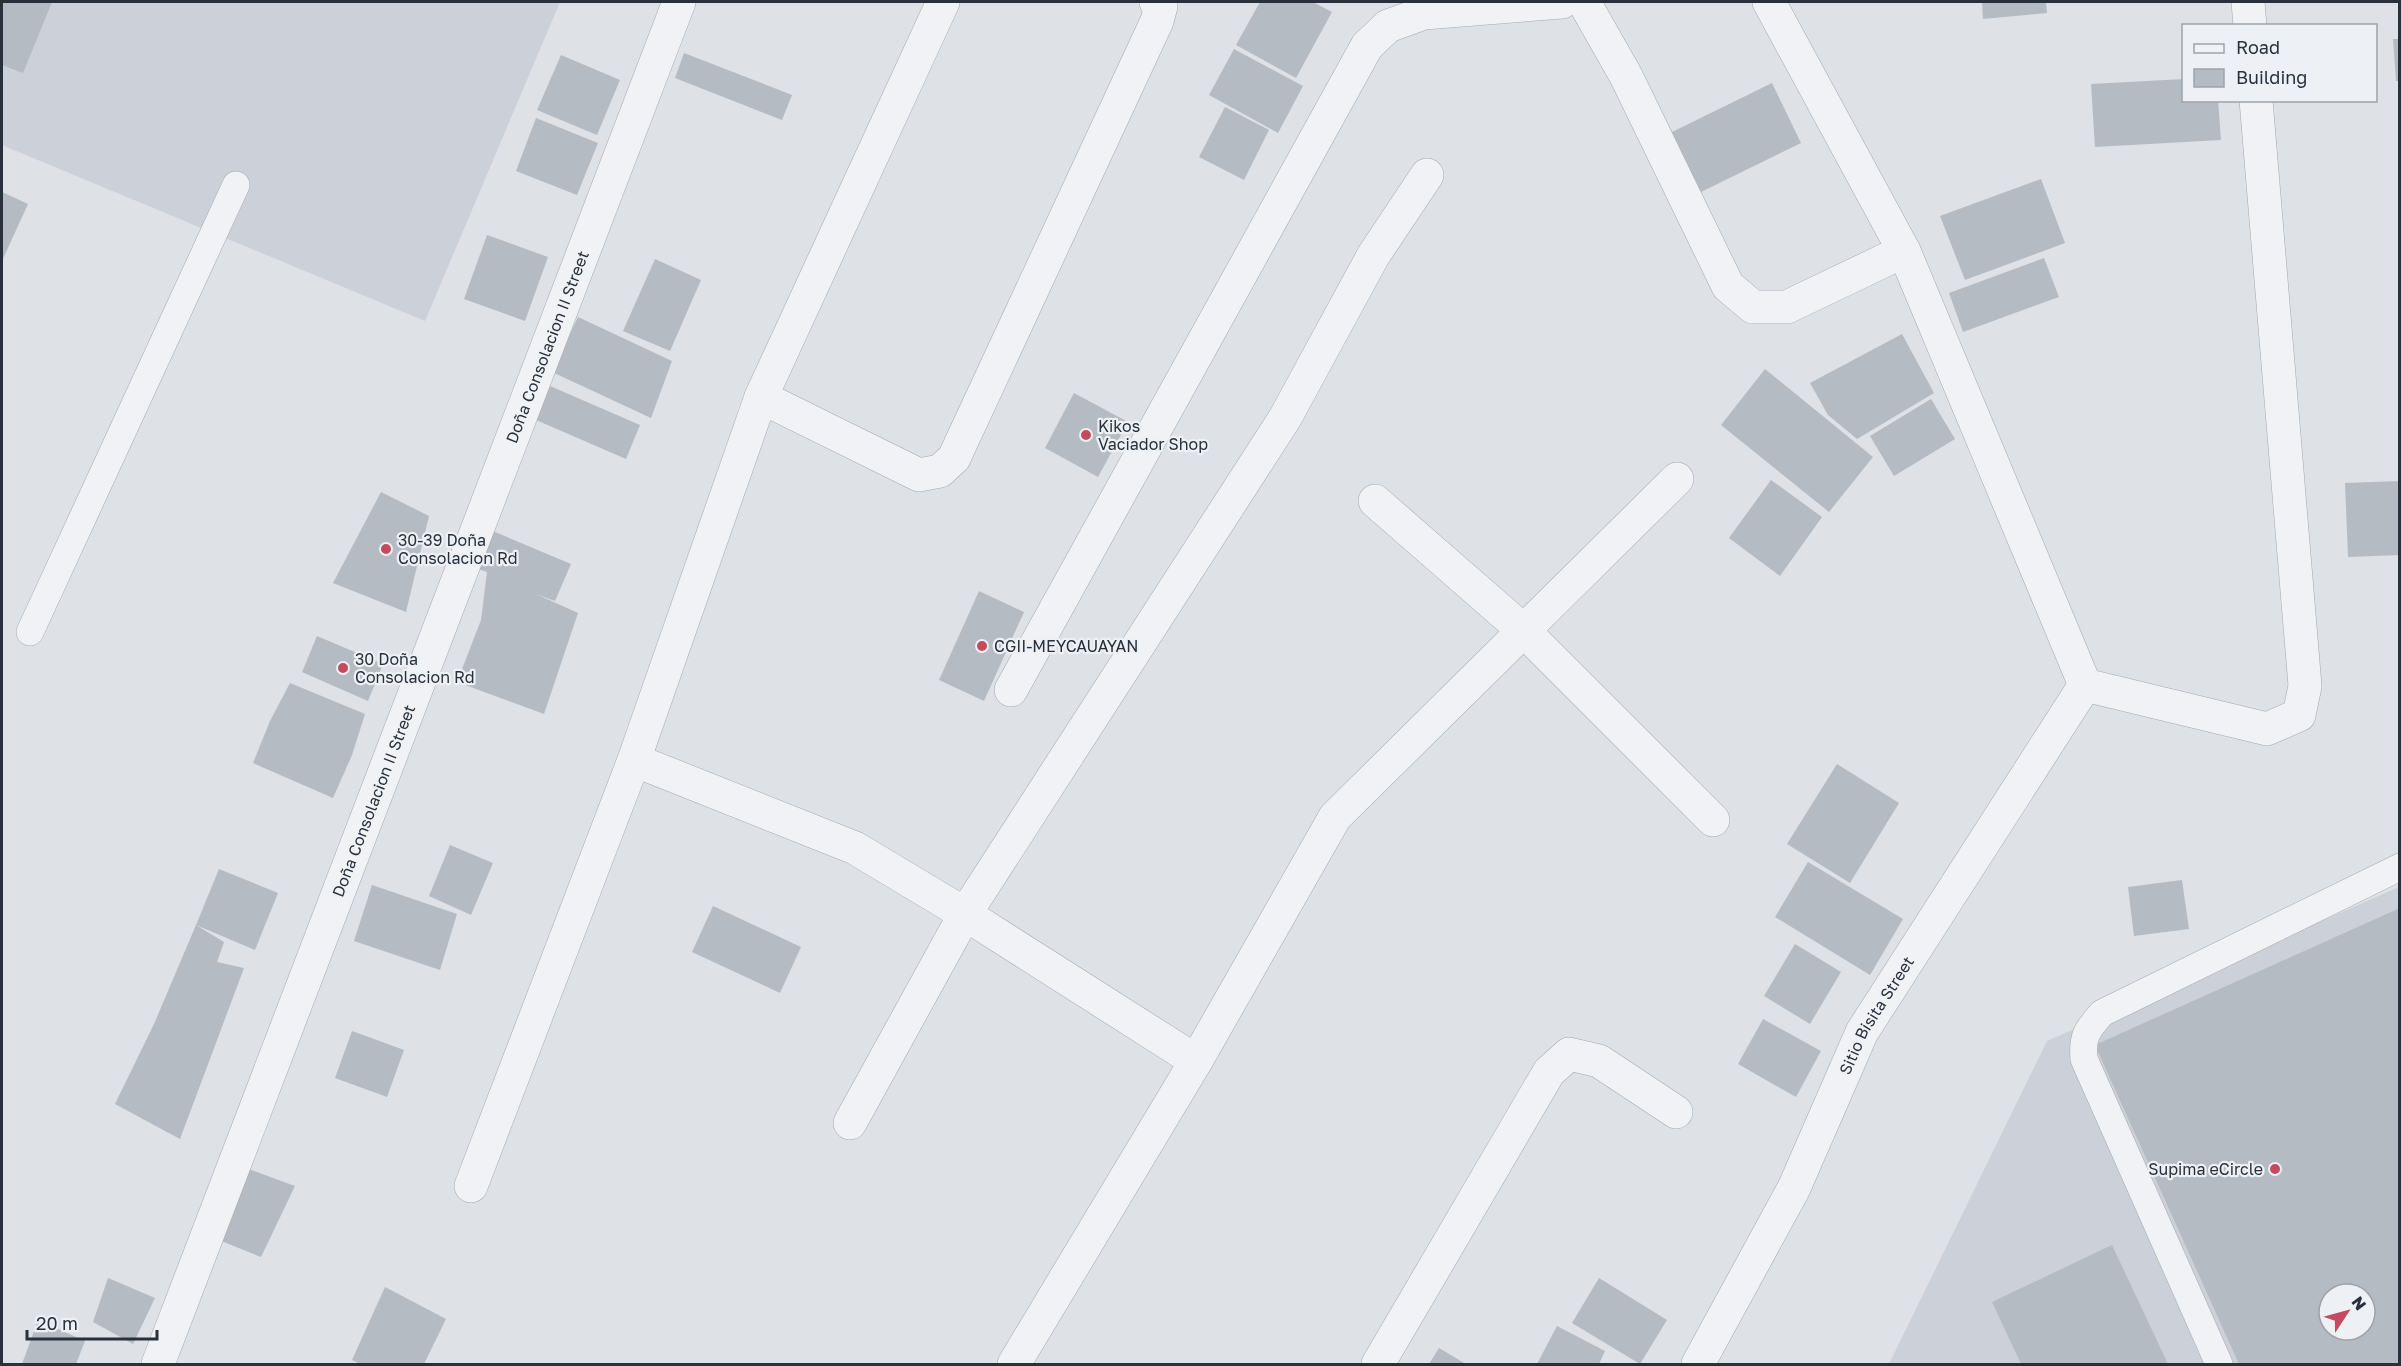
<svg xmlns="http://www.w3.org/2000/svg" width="2401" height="1366" viewBox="0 0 2401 1366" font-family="'Golos Text',sans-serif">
  <rect width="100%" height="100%" fill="#dee1e6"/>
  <g fill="#ccd0d8" fill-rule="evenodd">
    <polygon points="2,2 560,2 425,321 2,145"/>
    <path d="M2399,887V1364H1889L2047,1041ZM2329,1294H2365V1330H2329Z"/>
  </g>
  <g fill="#b5bbc3" fill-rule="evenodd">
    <polygon points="2,2 52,2 23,73 2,65"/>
    <polygon points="1260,2 1313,2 1332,12 1296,78 1236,45"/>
    <polygon points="1982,2 2046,2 2047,13 1983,19"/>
    <polygon points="2393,39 2400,39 2400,81 2396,81"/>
    <polygon points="1234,49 1303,86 1278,133 1209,95"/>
    <polygon points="684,53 792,95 782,120 675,78"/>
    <polygon points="561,55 620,80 597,135 537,110"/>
    <polygon points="2184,79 2184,100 2218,100 2221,140 2095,147 2091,84"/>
    <polygon points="1772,83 1801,143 1701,192 1672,132"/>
    <polygon points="1225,107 1269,130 1244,180 1199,157"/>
    <polygon points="536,118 598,143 577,195 516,171"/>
    <polygon points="2041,179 2065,243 1965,280 1940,216"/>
    <polygon points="2,192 28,204 2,261"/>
    <polygon points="487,235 548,257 525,321 464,299"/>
    <polygon points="2044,258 2059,297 1963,332 1949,293"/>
    <polygon points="655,259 701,280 670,351 623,331"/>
    <polygon points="578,317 672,361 651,418 552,372"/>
    <polygon points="1902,334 1934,393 1857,439 1828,415 1810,383"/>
    <polygon points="1765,369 1873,457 1829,512 1721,425"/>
    <polygon points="550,386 640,425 626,459 536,420"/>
    <polygon points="1074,393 1128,422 1098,477 1045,448"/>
    <polygon points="1931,399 1955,439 1894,476 1870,436"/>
    <polygon points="1771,480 1822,517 1780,576 1729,538"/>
    <polygon points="2400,481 2400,555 2348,557 2345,483"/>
    <polygon points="381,492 429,516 406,612 333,583"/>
    <polygon points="488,529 571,564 555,601 536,594 578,613 544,714 457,682 481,620 487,572 473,567"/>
    <polygon points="979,591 1024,612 984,701 939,680"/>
    <polygon points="317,636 383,664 368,701 302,672"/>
    <polygon points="290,683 365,714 352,755 333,798 253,763 270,721"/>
    <polygon points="1837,764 1899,803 1850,883 1787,844"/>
    <polygon points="450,845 493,863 471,915 429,896"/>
    <polygon points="1808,862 1903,919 1870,975 1775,917"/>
    <polygon points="219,869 278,893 255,950 196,925"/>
    <polygon points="2182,880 2189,929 2134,936 2128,887"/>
    <polygon points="372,885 457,914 440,970 354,941"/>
    <polygon points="713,906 801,947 780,993 692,952"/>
    <path d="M2400,908V1364H2239L2095,1045ZM2329,1294H2365V1330H2329Z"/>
    <polygon points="196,925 224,942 217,962 244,968 180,1139 115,1104 154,1024"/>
    <polygon points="1795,944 1841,972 1810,1024 1764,996"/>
    <polygon points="1763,1019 1821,1051 1796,1097 1738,1064"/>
    <polygon points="352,1031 404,1050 387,1097 335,1078"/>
    <polygon points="243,1167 295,1186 261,1257 214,1238"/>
    <polygon points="2112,1245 2168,1364 2021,1364 1992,1302"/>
    <polygon points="108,1278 155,1298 133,1344 93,1322"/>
    <polygon points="1599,1278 1667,1320 1640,1364 1572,1323"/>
    <polygon points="385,1287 446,1319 424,1364 360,1364 352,1360"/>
    <polygon points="38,1320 85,1341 76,1364 22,1364"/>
    <polygon points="1557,1326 1605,1351 1599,1364 1537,1364"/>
    <polygon points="1439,1348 1466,1364 1429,1364"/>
  </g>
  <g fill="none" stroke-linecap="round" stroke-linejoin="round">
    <defs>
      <g id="service">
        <polyline points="30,632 236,185"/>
        <path d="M2219,1364L2084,1059C2082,1036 2087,1030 2102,1013L2400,867"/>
      </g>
      <g id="minor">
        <polyline points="1584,2 1626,76 1728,286 1753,307 1787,307 1904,251"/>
        <polyline points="1769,2 1904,251 2085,685 2267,729 2299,715 2305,686 2256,100"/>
        <polyline points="2248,2 2250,26"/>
        <polyline points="761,397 919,475 940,471 954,458 1157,21 1161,6 1156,2"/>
        <polyline points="1375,501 1524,631 1713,820"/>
        <polyline points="1011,690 1367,46 1388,26 1424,13 1562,2"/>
        <polyline points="634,760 855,848 965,914 1196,1061"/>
        <polyline points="850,1123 965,914 1285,418 1373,256 1427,175"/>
        <polyline points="471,1186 634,760 761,397 943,2"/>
        <path id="s1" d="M158,1364L679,2"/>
        <polyline points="1014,1364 1196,1061 1335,817 1677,479"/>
        <polyline points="1378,1364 1549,1072 1569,1054 1599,1061 1676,1112"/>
        <path id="s2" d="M1698,1364L1794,1188L1862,1032L2085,685"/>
      </g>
    </defs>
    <use href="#service" stroke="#a4a8b0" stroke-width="28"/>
    <use href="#minor" stroke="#a4a8b0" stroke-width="34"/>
    <use href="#service" stroke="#f0f2f5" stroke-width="27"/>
    <use href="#minor" stroke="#f0f2f5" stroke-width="33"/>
  </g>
  <g fill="#c54a5d" stroke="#edf0f4" stroke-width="2">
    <circle cx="1086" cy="435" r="6"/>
    <circle cx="386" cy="549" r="6"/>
    <circle cx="982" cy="646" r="6"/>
    <circle cx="343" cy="668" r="6"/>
    <circle cx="2275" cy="1169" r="6"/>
  </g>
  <g text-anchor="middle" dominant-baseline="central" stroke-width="4.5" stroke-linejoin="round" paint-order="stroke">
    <g font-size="16" fill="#28303c" stroke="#edf0f4">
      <text stroke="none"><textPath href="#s1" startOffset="1089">Doña Consolacion II Street</textPath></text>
      <text stroke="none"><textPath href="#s1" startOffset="603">Doña Consolacion II Street</textPath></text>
      <text stroke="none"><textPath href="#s2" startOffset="392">Sitio Bisita Street</textPath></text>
    </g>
    <g font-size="16" fill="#28303c" stroke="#edf0f4" text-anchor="start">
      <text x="1098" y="426">Kikos<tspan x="1098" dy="18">Vaciador Shop</tspan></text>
      <text x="398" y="540">30-39 Doña<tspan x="398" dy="18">Consolacion Rd</tspan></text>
      <text x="994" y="646">CGII-MEYCAUAYAN</text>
      <text x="355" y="659">30 Doña<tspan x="355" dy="18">Consolacion Rd</tspan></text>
      <text x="2263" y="1169" text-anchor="end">Supima eCircle</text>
    </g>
  </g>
  <rect width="2401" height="1366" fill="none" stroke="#28303c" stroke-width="6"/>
  <rect x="2182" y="24" width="195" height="78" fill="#edf0f4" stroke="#9ea3aa" stroke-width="1.5"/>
  <rect x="2194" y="44" width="30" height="9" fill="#f0f2f5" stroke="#9ea3aa" stroke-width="1.5"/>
  <text x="2236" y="54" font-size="18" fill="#28303c">Road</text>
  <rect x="2194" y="69" width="30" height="18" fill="#b5bbc3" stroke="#9ea3aa" stroke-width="1.5"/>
  <text x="2236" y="84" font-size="18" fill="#28303c">Building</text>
  <g transform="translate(2347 1312) rotate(54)"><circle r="28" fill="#edf0f4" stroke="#9ea3aa" stroke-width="1.5"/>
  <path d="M0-4.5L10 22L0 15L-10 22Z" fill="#c54a5d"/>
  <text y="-9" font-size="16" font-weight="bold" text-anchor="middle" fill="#28303c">N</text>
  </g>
  <path d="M27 1330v9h130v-9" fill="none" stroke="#28303c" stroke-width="3"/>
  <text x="36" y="1330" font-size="18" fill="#28303c" stroke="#edf0f4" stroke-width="4.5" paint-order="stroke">20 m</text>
</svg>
